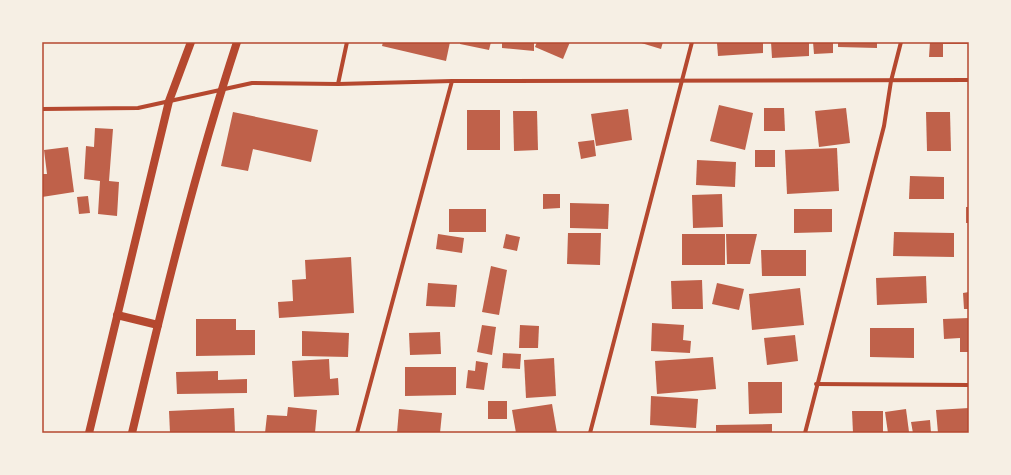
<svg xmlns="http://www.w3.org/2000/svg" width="1011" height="475" viewBox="0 0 1011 475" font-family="'Exo 2',sans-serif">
  <rect width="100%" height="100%" fill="#f6efe4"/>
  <g fill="#bf614a">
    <polygon points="383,42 450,42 446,61 382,46"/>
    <polygon points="460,42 491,42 489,50 460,44"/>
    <polygon points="502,42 534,42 534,51 502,48"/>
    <polygon points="537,42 570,42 563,59 535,47"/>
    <polygon points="638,42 663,42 661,49"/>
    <polygon points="744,42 763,42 763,53 718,56 717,43"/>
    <polygon points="771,42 809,42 809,56 772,58"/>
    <polygon points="813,42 833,42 833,53 814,54"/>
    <polygon points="838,42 877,42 877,48 838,47"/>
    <polygon points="930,42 969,42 969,44 943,44 943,57 929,57"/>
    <polygon points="719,105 753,113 745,150 710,141"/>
    <polygon points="764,108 784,108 785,131 764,131"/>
    <polygon points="846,108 850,143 819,147 815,111"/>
    <polygon points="628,109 632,140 596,146 591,114"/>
    <rect x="467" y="110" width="33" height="40"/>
    <polygon points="513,111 537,111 538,150 514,151"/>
    <polygon points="233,112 318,130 311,162 253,149 248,171 221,166"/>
    <polygon points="926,112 950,112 951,151 927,151"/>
    <polygon points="95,128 113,129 109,181 119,182 117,216 98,214 100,181 84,179 86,146 94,147"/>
    <polygon points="594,140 596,156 581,159 578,142"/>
    <polygon points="68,147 74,192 42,197 42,174 47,174 44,150"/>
    <polygon points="837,148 839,191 787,194 785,150"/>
    <rect x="755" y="150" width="20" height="17"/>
    <polygon points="697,160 736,162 735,187 696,185"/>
    <polygon points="910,176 944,177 944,199 909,199"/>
    <polygon points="543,194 560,194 560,208 543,209"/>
    <polygon points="722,194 723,227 693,228 692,195"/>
    <polygon points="88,196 90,213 79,214 77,197"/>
    <polygon points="570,203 609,204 608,229 570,228"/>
    <rect x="966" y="207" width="3" height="16"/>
    <rect x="449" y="209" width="37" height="23"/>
    <polygon points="794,209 832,209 832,232 794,233"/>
    <polygon points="894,232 954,233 954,257 893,256"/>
    <polygon points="568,233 601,233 600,265 567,264"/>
    <polygon points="438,234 464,238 462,253 436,249"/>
    <polygon points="506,234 520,237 517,251 503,248"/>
    <rect x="682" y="234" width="43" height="31"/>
    <polygon points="726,234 757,234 750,264 727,264"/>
    <polygon points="761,250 806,250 806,276 762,276"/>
    <polygon points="351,257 354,313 279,318 278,302 293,301 292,280 306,279 305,260"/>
    <polygon points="491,266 507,270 499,315 482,312"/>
    <polygon points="926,276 927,303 877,305 876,278"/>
    <polygon points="702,280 703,309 672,309 671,281"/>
    <polygon points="428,283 457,285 455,307 426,306"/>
    <polygon points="717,283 744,289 739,310 712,304"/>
    <polygon points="800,288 804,325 752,330 749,294"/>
    <polygon points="969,292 969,309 964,309 963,293"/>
    <polygon points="969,318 969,352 960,352 960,338 944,339 943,319"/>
    <polygon points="196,319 236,319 236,330 255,330 255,355 196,356"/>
    <polygon points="652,323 684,325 683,340 691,341 690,353 651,351"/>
    <polygon points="482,325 496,327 492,355 477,352"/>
    <polygon points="520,325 539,326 538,348 519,348"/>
    <polygon points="870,328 914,328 914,358 870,357"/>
    <polygon points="302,331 349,333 348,357 302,356"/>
    <polygon points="440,332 441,354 410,355 409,333"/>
    <polygon points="795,335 798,361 767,365 764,338"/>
    <polygon points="503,353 521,354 520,369 502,368"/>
    <polygon points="713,357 716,389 657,394 655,361"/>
    <polygon points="554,358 556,396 526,398 524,360"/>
    <polygon points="329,359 330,379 338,378 339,395 294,397 292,361"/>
    <polygon points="476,361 488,363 484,390 466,388 468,370 475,371"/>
    <polygon points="405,367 456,367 456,395 405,396"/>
    <polygon points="218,371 218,380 247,379 247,393 177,394 176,372"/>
    <polygon points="748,382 782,382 782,413 749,414"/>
    <polygon points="651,396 698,399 696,428 650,425"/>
    <rect x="488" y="401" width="19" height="18"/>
    <polygon points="552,404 557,433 516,433 512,410"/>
    <polygon points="288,407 317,410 315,433 265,433 267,415 287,416"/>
    <polygon points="234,408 235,433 170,433 169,411"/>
    <polygon points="969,408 969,433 938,433 936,410"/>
    <polygon points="399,409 442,413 440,433 397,433"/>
    <polygon points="906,409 909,432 888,433 885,412"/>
    <polygon points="852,411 883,411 883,433 853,433"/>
    <polygon points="930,420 931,433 913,433 911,422"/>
    <polygon points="772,424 772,433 716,433 716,425"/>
  </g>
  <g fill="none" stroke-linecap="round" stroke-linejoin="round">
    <g stroke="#b5482f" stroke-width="4">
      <polyline points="338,84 347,42"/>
      <polyline points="42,109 138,108 252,83 338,84 452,81 969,80"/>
      <polyline points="816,384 969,385"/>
      <polyline points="357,433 452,81"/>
      <polyline points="590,433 692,42"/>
      <polyline points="805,433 884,126 891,81 901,42"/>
    </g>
    <g stroke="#b5482f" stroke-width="8">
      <polyline points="117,315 158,325"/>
      <polyline points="89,433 169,101 191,42"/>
      <path d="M132,433C163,302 195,170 237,42"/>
    </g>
  </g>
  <rect width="1011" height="475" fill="none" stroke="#f6efe4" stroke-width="86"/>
  <rect x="43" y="43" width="925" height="389" fill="none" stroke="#b5482f" stroke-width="1.5"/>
</svg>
